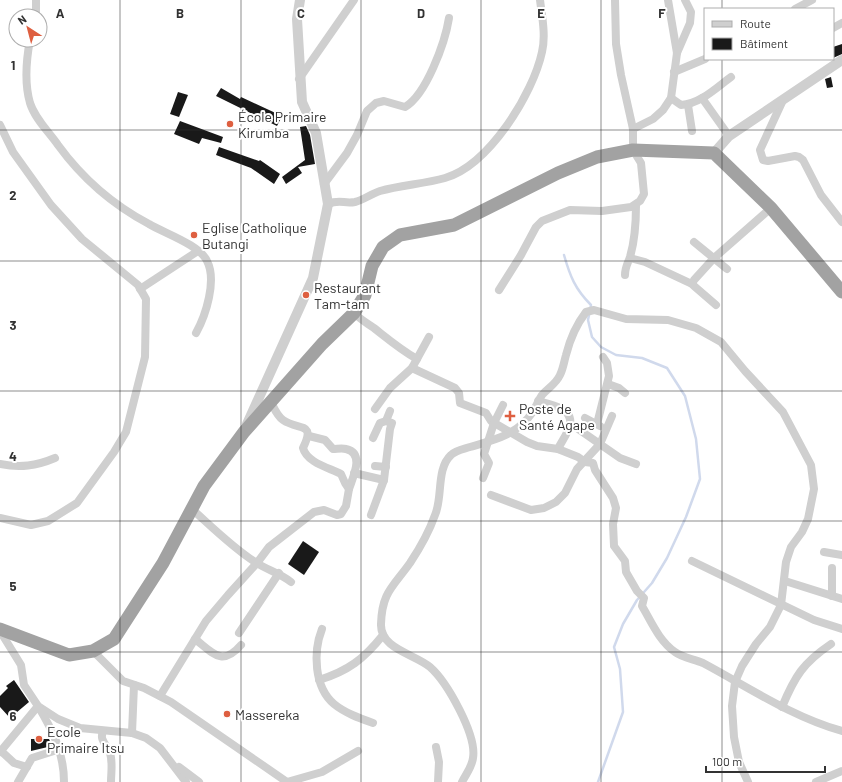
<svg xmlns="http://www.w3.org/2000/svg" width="842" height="782" viewBox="0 0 842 782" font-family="Barlow,sans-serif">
  <rect width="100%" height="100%" fill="#fff"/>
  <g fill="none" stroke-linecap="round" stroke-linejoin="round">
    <path stroke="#d0d9ec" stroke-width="2.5" d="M564,255C570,276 575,289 591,305L588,320L592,337L601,347L616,355L642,358L667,368L685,396L696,439L700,479L686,517L667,558L652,583L637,600L623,624L614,647L620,669L623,712L598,782"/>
  </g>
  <g fill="#191919">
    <polygon points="842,44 842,54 833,58 833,47"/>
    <polygon points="831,77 833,87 827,88 825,79"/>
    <polygon points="221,88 240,99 241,97 282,116 277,126 216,96"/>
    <polygon points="178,92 188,95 179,117 170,114"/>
    <polygon points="180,121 223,137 221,143 202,138 199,144 174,134"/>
    <polygon points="306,126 310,135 315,164 298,167 302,173 286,184 282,177 305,160 300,127"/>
    <polygon points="219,147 259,161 260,160 280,174 274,184 251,168 216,155"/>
    <polygon points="303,541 319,552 304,575 288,564"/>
    <polygon points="14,680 29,702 10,718 0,707 0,696 8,688 6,686"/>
    <polygon points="31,739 49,739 52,746 31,751"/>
  </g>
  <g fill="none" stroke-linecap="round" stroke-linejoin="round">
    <g stroke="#cfcfcf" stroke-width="8">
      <polyline points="795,9 812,0"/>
      <polyline points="36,16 36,0"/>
      <polyline points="833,28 842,23"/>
      <path d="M30,40C26,61 24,82 30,103C35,119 49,132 58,145C82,178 113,205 149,224C164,233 200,245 207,261C217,280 206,315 196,333"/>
      <polyline points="677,53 690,23 691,12 685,0"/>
      <polyline points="674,72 705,59"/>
      <polyline points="299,79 354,0"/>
      <path d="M671,98L681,105C700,104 716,88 731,77"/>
      <polyline points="702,98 729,136"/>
      <polyline points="783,100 760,150 763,160 768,161 795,156 799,157 803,160 821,195 842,222"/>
      <polyline points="688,105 692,131"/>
      <polyline points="0,125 13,152 51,205 82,239 138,285 146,299 145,357 126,432 114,452 77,503 48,521 31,525 0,518"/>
      <polyline points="633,129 653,119 663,110 671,98 677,53 668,0"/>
      <path d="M324,184L347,153L357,135L367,111L376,103L384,101L405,107C426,95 445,43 449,18"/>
      <path d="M328,204C340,199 344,204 355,202C363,200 371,194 380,191C401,185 424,184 445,178C489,165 533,94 542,52C546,36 542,16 540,0"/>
      <polyline points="694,242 727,269"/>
      <polyline points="630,258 645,262 692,284"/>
      <path d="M625,275C625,267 628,263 630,257C635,240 636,222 636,205"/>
      <polyline points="140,289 198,251"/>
      <polyline points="499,290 521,255 536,227 542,221 570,210 602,211 631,207 640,201 644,194 641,163 633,150 633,129 621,75 616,44 615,0"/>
      <polyline points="716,305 694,286 692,284 694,280 714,258 771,208"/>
      <path d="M354,313C361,320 367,323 374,328C388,339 401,350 417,359"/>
      <path d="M412,368L455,388L459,393L460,403L486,413L491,421L527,442L537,446L558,449L578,457L585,462L593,463L595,470L613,498L616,508L613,524L614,546L625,561L626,572L637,591L644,598L642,606C651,621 659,641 675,652C683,658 694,659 703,663C748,687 792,717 842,731"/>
      <polyline points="608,384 619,388 625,393"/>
      <path d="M538,401C549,404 573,408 570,424C569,432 561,442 558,449"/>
      <polyline points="375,409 390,388 412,368 429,337"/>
      <polyline points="585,418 600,426"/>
      <polyline points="386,421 390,411"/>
      <polyline points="571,424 620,458 636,464"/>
      <polyline points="597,424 609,376 607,363 603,357"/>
      <path d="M309,436L325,440L333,449C337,449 342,448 346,449C365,453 353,477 349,489"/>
      <path d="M0,464C20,468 36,466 55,458"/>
      <polyline points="375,466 386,467"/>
      <polyline points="354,473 384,480"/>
      <polyline points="483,478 489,463 484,454 494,423 503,405"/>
      <polyline points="491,495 531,510 544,508 556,502 565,493 577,469 600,444 612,416"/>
      <path d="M193,510C213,528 232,547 255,562C267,570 280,573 291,582"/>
      <polyline points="371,515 384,480 390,429 392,423 386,421 380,423 373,438"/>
      <polyline points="824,552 842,555"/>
      <polyline points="692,561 814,620 842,629"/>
      <polyline points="785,581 842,599"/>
      <polyline points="832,596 832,568"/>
      <path d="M322,629C313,652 314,687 334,704C345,713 359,718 373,723"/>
      <polyline points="0,631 21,665 24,685 38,706 58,719 80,728 132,733 146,738 160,748 186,782"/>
      <polyline points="239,633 279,573"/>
      <path d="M195,639C213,653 222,667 241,645"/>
      <polyline points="93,651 123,681 144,688 171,702 287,782"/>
      <path d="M319,680C348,671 364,659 383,635"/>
      <path d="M160,696L206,621L228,595L257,563L269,547L314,512L324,510L337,515L341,514L346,506L349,489L345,483L341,474C330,468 307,463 303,448C316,421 299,431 283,420C277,416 274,408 271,402"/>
      <path d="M782,707C795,676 803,663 831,644"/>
      <path d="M103,731C99,741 107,744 110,753C113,762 111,773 111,782"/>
      <polyline points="132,733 134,685"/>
      <polyline points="436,747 439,762 438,782"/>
      <polyline points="1,751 14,763 27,767"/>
      <path d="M0,752L38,706C53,731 64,753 64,782"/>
      <polyline points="179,767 199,782"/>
      <polyline points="18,782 32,758 60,749"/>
      <polyline points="287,782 322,772 358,751"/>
      <path d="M462,782C466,774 472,767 473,758C477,735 447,682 430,667C415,654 380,649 381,624C382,592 393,587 410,563C420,548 429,532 435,515C443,497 436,469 451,455C456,450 464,449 470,447C494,440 517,435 532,413C536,407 538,401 542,395C548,388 556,384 560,375C563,369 564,362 566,355C570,339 576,325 586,312L594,310L626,319L668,320L696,328L721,342L745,371L783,412L811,465L814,489L808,519L802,532L791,547L786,562L781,605L770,627L756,644L742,666L735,682L732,706L734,737L739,762L748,782"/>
      <polyline points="816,782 842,771"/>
    </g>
    <g stroke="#cfcfcf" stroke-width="10">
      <polyline points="714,153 729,136 842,60"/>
      <polyline points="247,424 313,278 328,204 316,133 302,102 297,19 300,0"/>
    </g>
    <polyline stroke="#a2a2a2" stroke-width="13" points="0,629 69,655 93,651 114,639 163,563 204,486 244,432 322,344 354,313 365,295 372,266 383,247 400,235 454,225 558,173 597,157 633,150 714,153 771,208 842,292"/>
  </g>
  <path fill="none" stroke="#323232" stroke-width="1" stroke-opacity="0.55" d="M120,0V782M241,0V782M361,0V782M481,0V782M601,0V782M722,0V9M722,59V782M0,130H842M0,261H842M0,391H842M0,521H842M0,652H842"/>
  <g fill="#de5f40" stroke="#fff" stroke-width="1.5">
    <circle cx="230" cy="124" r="4"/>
    <circle cx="194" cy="235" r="4"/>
    <circle cx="306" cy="295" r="4"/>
    <path d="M508 410h4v4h4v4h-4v4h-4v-4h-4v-4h4z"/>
    <circle cx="227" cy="714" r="4"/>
    <circle cx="39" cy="739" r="4"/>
  </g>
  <g text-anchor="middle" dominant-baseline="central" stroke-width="4" stroke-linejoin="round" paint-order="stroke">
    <g font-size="14" fill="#323232" stroke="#fff" text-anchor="start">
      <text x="238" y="116">École Primaire<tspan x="238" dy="16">Kirumba</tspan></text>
      <text x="202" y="227">Eglise Catholique<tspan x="202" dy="16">Butangi</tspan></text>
      <text x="314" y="287">Restaurant<tspan x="314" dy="16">Tam-tam</tspan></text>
      <text x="519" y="408">Poste de<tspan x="519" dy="16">Santé Agape</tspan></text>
      <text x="235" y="714">Massereka</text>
      <text x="47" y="731">Ecole<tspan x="47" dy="16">Primaire Itsu</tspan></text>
    </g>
  </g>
  <g font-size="13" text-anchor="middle" font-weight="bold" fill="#323232" stroke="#fff" stroke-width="4" stroke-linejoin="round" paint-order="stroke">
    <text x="60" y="18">A</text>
    <text x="180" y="18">B</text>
    <text x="301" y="18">C</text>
    <text x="421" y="18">D</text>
    <text x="541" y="18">E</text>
    <text x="662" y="18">F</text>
    <text x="13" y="70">1</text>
    <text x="13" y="200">2</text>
    <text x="13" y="330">3</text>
    <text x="13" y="461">4</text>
    <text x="13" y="591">5</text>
    <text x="13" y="721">6</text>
  </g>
  <rect x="704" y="8" width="130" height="52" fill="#ffffff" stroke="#adadad"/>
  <rect x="712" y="21" width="20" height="6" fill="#cfcfcf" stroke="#adadad"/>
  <text x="740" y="28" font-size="12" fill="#323232">Route</text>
  <rect x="712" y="38" width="20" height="12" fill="#191919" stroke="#adadad"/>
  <text x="740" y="48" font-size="12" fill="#323232">Bâtiment</text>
  <g transform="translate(28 28) rotate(324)"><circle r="19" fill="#ffffff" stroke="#adadad"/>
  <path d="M0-3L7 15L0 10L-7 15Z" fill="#de5f40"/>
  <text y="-6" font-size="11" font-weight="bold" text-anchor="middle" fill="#323232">N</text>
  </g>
  <path d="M706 766v6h119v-6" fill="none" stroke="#323232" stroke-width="2"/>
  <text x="712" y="766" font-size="12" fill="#323232" stroke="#ffffff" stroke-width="3" paint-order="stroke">100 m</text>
</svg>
